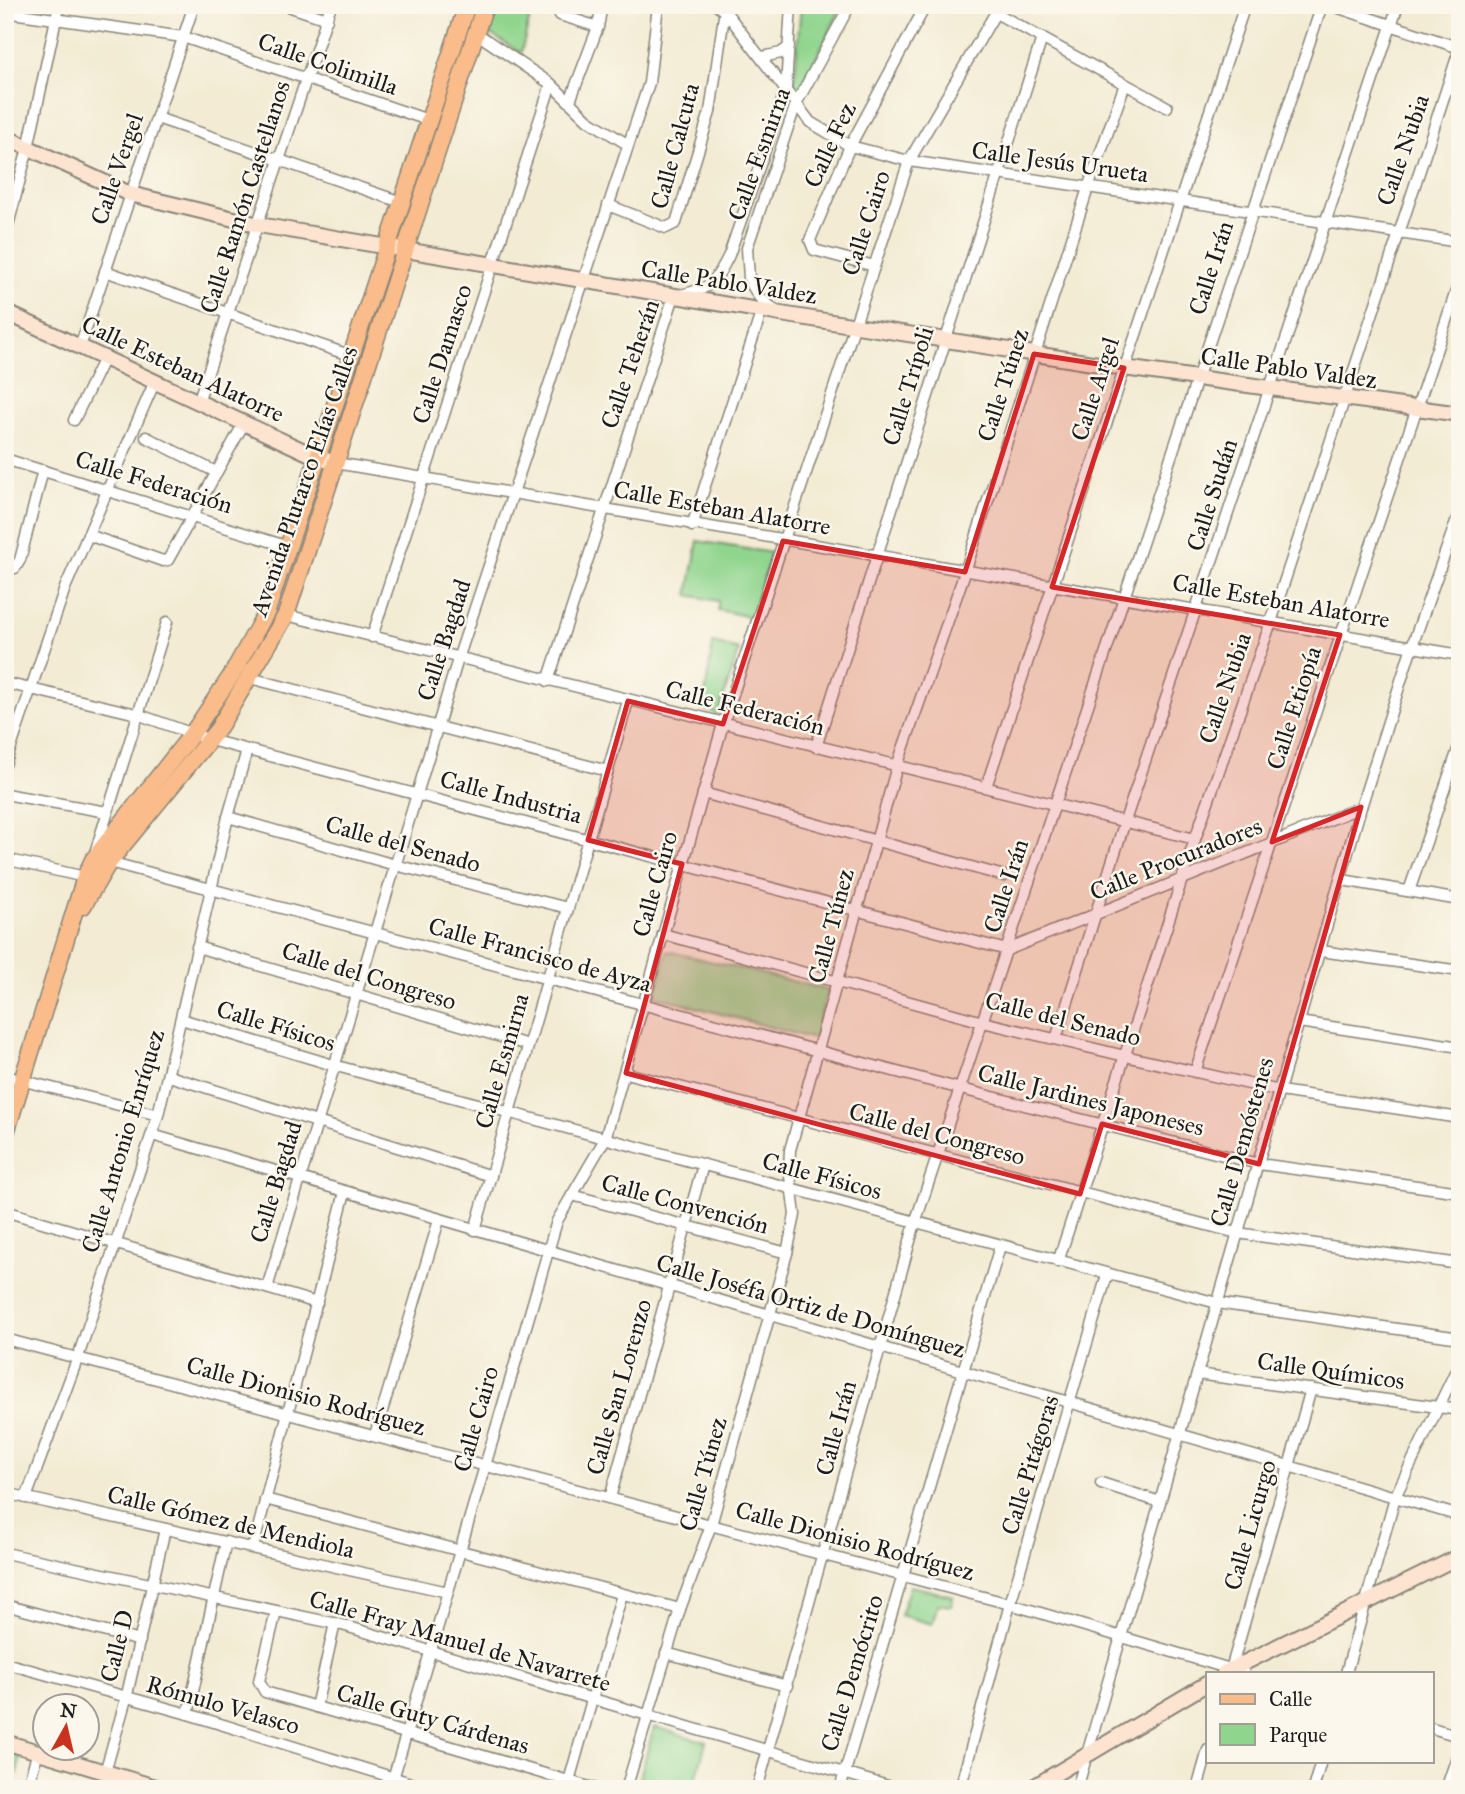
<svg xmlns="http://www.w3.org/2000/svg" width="1465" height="1794" viewBox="0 0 1465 1794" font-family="'IM FELL Great Primer',serif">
  <rect width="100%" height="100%" fill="#fbf7ec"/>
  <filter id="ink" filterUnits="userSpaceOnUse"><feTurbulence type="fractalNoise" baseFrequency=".0143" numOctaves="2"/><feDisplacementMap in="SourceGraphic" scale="14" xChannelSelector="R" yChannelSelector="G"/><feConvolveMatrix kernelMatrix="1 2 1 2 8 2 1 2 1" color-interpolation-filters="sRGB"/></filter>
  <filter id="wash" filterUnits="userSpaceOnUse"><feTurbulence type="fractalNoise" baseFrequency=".00686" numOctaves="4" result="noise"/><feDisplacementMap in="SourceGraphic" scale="28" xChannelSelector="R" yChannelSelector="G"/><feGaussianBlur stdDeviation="1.57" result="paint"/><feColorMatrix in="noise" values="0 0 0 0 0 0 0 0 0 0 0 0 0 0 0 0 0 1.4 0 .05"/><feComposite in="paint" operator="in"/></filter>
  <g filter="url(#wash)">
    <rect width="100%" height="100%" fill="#f3ebd3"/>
    <g fill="#90d58e" stroke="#567855" stroke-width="2">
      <polygon points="499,5 533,5 521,53 489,33"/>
      <polygon points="801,5 843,5 800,89 794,83"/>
      <polygon points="698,541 772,553 751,617 718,610 718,601 688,595"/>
      <polygon points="713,643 739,650 718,714 703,709"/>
      <polygon points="668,951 828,990 814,1039 655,996"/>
      <polygon points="910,1586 953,1596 951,1606 938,1604 932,1624 900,1615"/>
      <polygon points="654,1727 706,1742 693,1789 637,1788"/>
      <polygon points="5,1753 21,1757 12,1789 5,1789"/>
    </g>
  </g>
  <g filter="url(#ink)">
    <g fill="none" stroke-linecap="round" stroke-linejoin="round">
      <defs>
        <g id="street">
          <polyline points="285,5 327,19"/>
          <polyline points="716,5 725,11 810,122 850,146 909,161 1460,242"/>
          <polyline points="1330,5 1460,48"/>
          <polyline points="5,12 183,37 431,121"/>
          <polyline points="996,13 1167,107"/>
          <polyline points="560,15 598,27"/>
          <polyline points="476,33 551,84 588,120 627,144"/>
          <polyline points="762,57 781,53 789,47"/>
          <polyline points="570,101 598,27 602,5"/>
          <polyline points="157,118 404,203"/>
          <polyline points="608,205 666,228 676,223 710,112 725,9"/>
          <polyline points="5,237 28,148 59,5"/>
          <polyline points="874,266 814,250 810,240 850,146 926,5"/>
          <polyline points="105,271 352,356"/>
          <polyline points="777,312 759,297 753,287 749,278 747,248 796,104 850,5"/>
          <polyline points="80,347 194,5"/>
          <polyline points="198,402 331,5"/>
          <polyline points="74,420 104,358"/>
          <polyline points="146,437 216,472"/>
          <polyline points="5,459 289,547"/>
          <polyline points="336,463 1460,655"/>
          <polyline points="692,526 762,310"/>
          <polyline points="88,535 163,561 168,560 244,423"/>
          <polyline points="5,567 15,568 20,560 43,470"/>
          <polyline points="286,615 1195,839"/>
          <polyline points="372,637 551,84"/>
          <polyline points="250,678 608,771"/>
          <path d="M548,681L674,296C708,290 714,286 729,255L786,89L791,5"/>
          <polyline points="5,683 137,714 210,740 1007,950 1361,807"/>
          <polyline points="816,747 1042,38"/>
          <polyline points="5,765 65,588 155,381"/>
          <polyline points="986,787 1245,5"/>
          <polyline points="703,793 1004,876"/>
          <polyline points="5,794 107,812"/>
          <polyline points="228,817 395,865 568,908"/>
          <polyline points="95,853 167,622"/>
          <polyline points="5,859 85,877"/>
          <polyline points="109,862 961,1089 1259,1164 1460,1192"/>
          <polyline points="1342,880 1460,900"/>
          <polyline points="1409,891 1460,744"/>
          <polyline points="663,934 983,1022 1125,1056 1280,1091 1460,1118"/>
          <polyline points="197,947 528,1045"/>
          <polyline points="1321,951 1460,971"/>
          <polyline points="181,1019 333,1065 1217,1303 1460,1338"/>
          <polyline points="1299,1022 1460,1047"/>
          <polyline points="1056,1039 1125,821 1398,5"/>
          <polyline points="1195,1072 1460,279"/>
          <polyline points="626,1073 1237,1233 1460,1264"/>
          <polyline points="5,1076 158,1115"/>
          <polyline points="169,1076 491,1176"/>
          <polyline points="152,1135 1460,1516"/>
          <polyline points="572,1195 787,1253"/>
          <polyline points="5,1211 317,1303"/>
          <polyline points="475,1230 628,701"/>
          <polyline points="1058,1262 1195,839 1271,622 1460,48"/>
          <polyline points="267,1288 458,659 649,83 658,5"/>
          <polyline points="5,1339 1010,1604 1244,1673"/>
          <polyline points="1197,1374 1460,1410"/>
          <polyline points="375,1435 439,1220"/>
          <polyline points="1101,1483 1160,1502"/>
          <polyline points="5,1493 448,1592"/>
          <polyline points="26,1498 78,1357 158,1115 228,817 247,750"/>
          <polyline points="610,1498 703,1165"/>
          <polyline points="265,1499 680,1609"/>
          <polyline points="253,1548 345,1192"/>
          <polyline points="5,1553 342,1625 898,1789"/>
          <polyline points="5,1605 140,1641"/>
          <polyline points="276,1612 259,1681 265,1692 596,1789"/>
          <polyline points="666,1653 787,1686"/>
          <polyline points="5,1663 188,1714 430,1789"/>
          <polyline points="1230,1673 1311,1389"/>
          <polyline points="1346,1673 1395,1497 1460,1362"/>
          <polyline points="316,1707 335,1623"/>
          <polyline points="188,1714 226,1542"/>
          <polyline points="1432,1728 1455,1735"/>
          <polyline points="105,1772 126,1699 165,1529"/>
          <polyline points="569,1781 622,1594"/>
          <polyline points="27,1789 38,1751"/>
          <polyline points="390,1789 557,1221 605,1139 723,724 909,161 1000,5"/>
          <polyline points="626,1789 680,1609 711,1525 787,1253 795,1215 789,1168 790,1150 897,766 965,572 1088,188 1125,84"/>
          <polyline points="757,1789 915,1223 1322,5"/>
          <polyline points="840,1789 1000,1246"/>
          <polyline points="960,1789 1010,1604 1107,1275"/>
          <polyline points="1077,1789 1361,807 1412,646 1460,511"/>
          <polyline points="1197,1789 1208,1750"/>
          <polyline points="1313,1789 1321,1761"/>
          <polyline points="1446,1789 1460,1748"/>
        </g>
        <g id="secondary">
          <polyline points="5,137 130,194 259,225 781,314 1124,368 1460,414"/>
          <polyline points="5,312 319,458 336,463"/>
          <polyline points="1224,1673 1460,1556"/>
          <polyline points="5,1742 162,1789"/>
          <polyline points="1030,1789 1208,1683"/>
        </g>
        <g id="primary">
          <polyline points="83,906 109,862 218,729 286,615 485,5"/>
          <polyline points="5,1136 85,877 93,860 192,734 231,676 267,611 467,5"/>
        </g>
      </defs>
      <use href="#street" stroke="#888478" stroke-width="13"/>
      <use href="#secondary" stroke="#888478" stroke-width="18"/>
      <use href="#primary" stroke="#888478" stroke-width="19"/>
      <use href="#street" stroke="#fff" stroke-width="10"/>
      <use href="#secondary" stroke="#fde4d0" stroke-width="14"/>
      <use href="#primary" stroke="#f9bc8a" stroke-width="16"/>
    </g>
  </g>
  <path fill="#d62828" fill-opacity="0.2" stroke="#d62828" stroke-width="5" stroke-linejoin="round" d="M1034,354L1124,368L1052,587L1340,635L1272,842L1361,807L1259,1164L1102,1124L1080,1194L626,1073L682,864L588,840L628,701L723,724L783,541L965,572Z"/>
  <g text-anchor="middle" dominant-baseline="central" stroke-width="5" stroke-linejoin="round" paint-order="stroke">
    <g font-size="24" fill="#1c1c1c" stroke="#fbf7ec">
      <text transform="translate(328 64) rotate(19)">Calle Colimilla</text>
      <text transform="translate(830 145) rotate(-65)">Calle Fez</text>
      <text transform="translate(675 146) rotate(-75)">Calle Calcuta</text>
      <text transform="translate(1403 150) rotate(-71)">Calle Nubia</text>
      <text transform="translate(759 154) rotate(-70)">Calle Esmirna</text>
      <text transform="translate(1060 162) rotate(8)">Calle Jesús Urueta</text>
      <text transform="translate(117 169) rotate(-71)">Calle Vergel</text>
      <text transform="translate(245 197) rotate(-72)">Calle Ramón Castellanos</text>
      <text transform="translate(866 223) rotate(-72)">Calle Cairo</text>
      <text transform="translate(1211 268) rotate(-72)">Calle Irán</text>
      <text transform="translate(729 282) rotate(9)">Calle Pablo Valdez</text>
      <text transform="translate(442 354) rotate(-72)">Calle Damasco</text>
      <text transform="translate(630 364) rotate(-71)">Calle Teherán</text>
      <text transform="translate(1289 368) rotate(8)">Calle Pablo Valdez</text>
      <text transform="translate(183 369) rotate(25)">Calle Esteban Alatorre</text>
      <text transform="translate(1003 385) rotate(-72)">Calle Túnez</text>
      <text transform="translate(908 386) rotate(-73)">Calle Trípoli</text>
      <text transform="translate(1095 389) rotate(-72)">Calle Argel</text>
      <text transform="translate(304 481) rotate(-71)">Avenida Plutarco Elías Calles</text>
      <text transform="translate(154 482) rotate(17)">Calle Federación</text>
      <text transform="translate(1212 495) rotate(-72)">Calle Sudán</text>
      <text transform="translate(722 508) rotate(10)">Calle Esteban Alatorre</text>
      <text transform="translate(1281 601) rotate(10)">Calle Esteban Alatorre</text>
      <text transform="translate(444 640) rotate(-72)">Calle Bagdad</text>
      <text transform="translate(1225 688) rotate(-71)">Calle Nubia</text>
      <text transform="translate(745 708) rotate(14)">Calle Federación</text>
      <text transform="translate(1294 708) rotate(-72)">Calle Etiopía</text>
      <text transform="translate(511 797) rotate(15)">Calle Industria</text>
      <text transform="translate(403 844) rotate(15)">Calle del Senado</text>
      <text transform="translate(1176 859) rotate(-22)">Calle Procuradores</text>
      <text transform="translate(655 884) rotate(-74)">Calle Cairo</text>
      <text transform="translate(1006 886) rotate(-72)">Calle Irán</text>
      <text transform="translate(831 926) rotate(-75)">Calle Túnez</text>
      <text transform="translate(540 955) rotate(15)">Calle Francisco de Ayza</text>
      <text transform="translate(369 976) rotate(17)">Calle del Congreso</text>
      <text transform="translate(1063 1019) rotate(14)">Calle del Senado</text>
      <text transform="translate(276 1026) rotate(17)">Calle Físicos</text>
      <text transform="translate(502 1061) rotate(-74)">Calle Esmirna</text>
      <text transform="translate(1091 1100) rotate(14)">Calle Jardines Japoneses</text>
      <text transform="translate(937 1134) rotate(15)">Calle del Congreso</text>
      <text transform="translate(123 1141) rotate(-73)">Calle Antonio Enríquez</text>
      <text transform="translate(1242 1142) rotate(-74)">Calle Demóstenes</text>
      <text transform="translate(822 1176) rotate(15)">Calle Físicos</text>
      <text transform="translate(276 1182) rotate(-73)">Calle Bagdad</text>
      <text transform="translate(685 1204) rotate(15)">Calle Convención</text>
      <text transform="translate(811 1306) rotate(16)">Calle Joséfa Ortiz de Domínguez</text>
      <text transform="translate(1331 1371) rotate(8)">Calle Químicos</text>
      <text transform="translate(619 1387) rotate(-74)">Calle San Lorenzo</text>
      <text transform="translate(306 1396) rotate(15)">Calle Dionisio Rodríguez</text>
      <text transform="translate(476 1419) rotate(-74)">Calle Cairo</text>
      <text transform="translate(836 1428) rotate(-75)">Calle Irán</text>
      <text transform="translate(1030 1465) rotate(-73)">Calle Pitágoras</text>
      <text transform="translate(703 1474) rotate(-74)">Calle Túnez</text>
      <text transform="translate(231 1522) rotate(13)">Calle Gómez de Mendiola</text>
      <text transform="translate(1250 1525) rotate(-74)">Calle Licurgo</text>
      <text transform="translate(855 1541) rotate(15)">Calle Dionisio Rodríguez</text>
      <text transform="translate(460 1641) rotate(16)">Calle Fray Manuel de Navarrete</text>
      <text transform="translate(117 1646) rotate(-76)">Calle D</text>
      <text transform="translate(852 1673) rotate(-73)">Calle Demócrito</text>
      <text transform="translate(223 1705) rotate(16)">Rómulo Velasco</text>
      <text transform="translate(433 1719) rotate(16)">Calle Guty Cárdenas</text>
    </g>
  </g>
  <rect width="1465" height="1794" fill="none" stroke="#fbf7ec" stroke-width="28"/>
  <rect x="1206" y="1672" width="228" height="91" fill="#fbf7ec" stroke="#a29f99" stroke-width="2"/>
  <rect x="1220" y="1694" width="35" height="10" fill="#f9bc8a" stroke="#a29f99" stroke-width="2"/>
  <text x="1269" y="1706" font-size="21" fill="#1c1c1c">Calle</text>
  <rect x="1220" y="1724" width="35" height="21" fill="#90d58e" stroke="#a29f99" stroke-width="2"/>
  <text x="1269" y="1742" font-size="21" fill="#1c1c1c">Parque</text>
  <g transform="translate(66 1727) rotate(8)"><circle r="33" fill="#fbf7ec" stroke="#a29f99" stroke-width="2"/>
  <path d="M0-5L12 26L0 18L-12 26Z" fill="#c8321e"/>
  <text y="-10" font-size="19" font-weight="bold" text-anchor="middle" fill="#1c1c1c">N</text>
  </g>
</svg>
